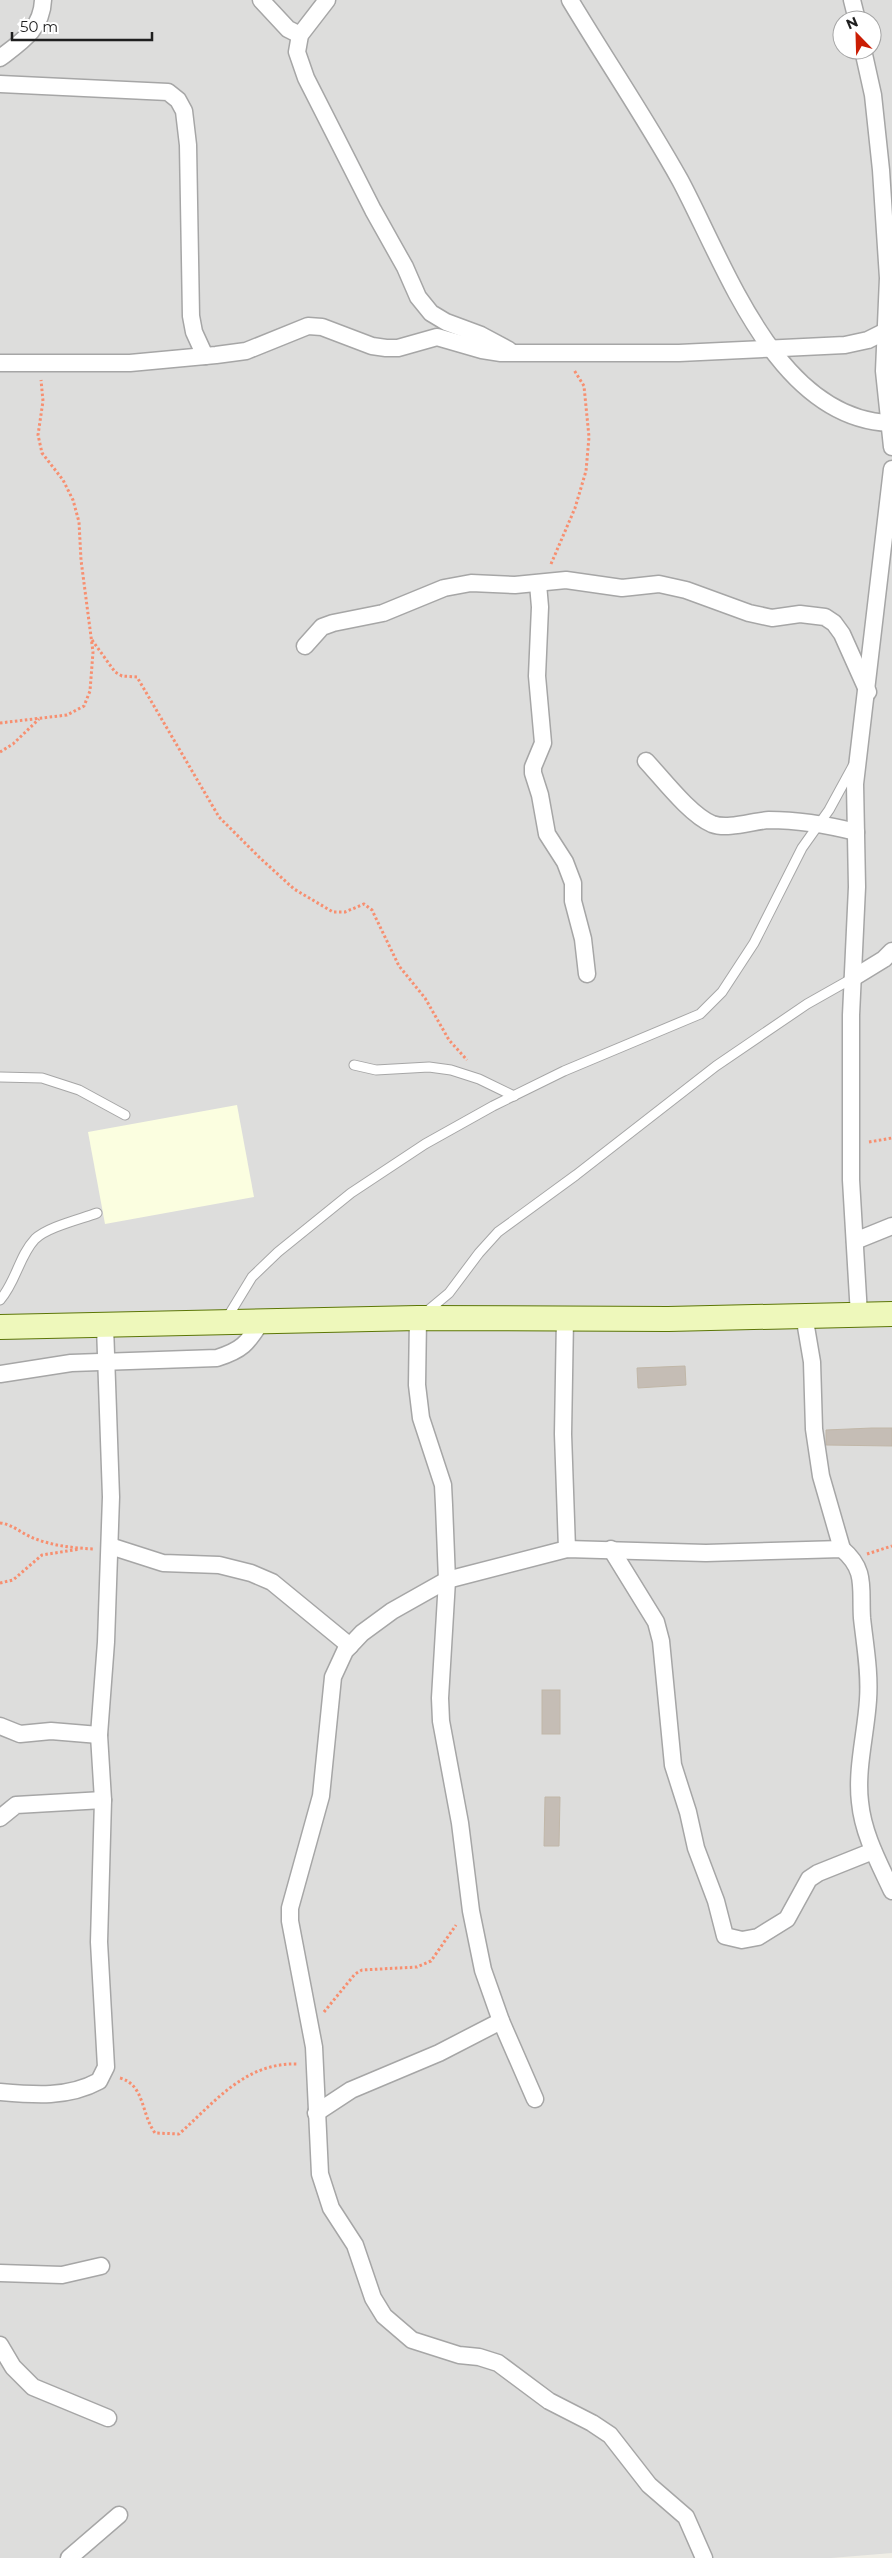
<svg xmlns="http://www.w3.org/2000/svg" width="892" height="2558" viewBox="0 0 892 2558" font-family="Montserrat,sans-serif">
  <rect width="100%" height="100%" fill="#f0eee6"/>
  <path fill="#dddddc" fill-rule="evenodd" d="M0,0H892V2553L831,2558H0ZM842,20H872V50H842Z"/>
  <polygon fill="#fbfee0" points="237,1105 254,1197 105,1224 88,1132"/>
  <g fill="#c5bdb5" stroke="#c1b7a8">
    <polygon points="685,1366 686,1385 638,1388 637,1368"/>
    <polygon points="872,1428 892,1428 892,1446 826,1445 826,1430"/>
    <rect x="542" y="1690" width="18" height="44"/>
    <polygon points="545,1797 560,1797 559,1846 544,1846"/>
  </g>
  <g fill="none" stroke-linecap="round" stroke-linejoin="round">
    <defs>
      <g id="lane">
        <polyline points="354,1065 376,1070 429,1067 451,1070 479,1079 514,1096"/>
        <polyline points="0,1077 42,1078 79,1090 125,1115"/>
        <path d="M0,1300C16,1282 19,1256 35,1239C47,1227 81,1219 97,1213"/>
        <polyline points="425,1313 449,1293 479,1253 498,1232 576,1175 716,1066 807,1004 853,978"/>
        <polyline points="227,1318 252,1277 278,1252 351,1193 425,1144 493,1106 564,1071 700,1014 722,992 754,943 802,848 829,810 853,766"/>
      </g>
      <g id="street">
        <polyline points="261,0 288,29 300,35"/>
        <polyline points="327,0 300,35 297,52 306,78 373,210 405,267 418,297 431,313 446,322 481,335 509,350"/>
        <path d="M570,0C606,60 646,119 680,180C725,264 776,418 889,423"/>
        <polyline points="852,0 857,20"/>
        <polyline points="863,50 873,95 881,170 888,278 884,371 892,447"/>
        <path d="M0,58C21,42 42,29 43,0"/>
        <polyline points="0,84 168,92 178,100 184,111 188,145 191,316 194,332 205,356"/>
        <polyline points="0,363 130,363 216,355 246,351 308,326 322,327 372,346 386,348 398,348 437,337 482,350 501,353 679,353 845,345 868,340 892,328"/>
        <polyline points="538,584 540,607 537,676 543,743 533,767 533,773 540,795 547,834 565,862 573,883 573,901 583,939 587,974"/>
        <polyline points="305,646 322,627 333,623 383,613 444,588 471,583 515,585 566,580 622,588 659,584 686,590 749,613 772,618 800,614 825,617 834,623 842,634 868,692"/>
        <path d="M646,761C662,778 690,815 712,824C728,830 753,821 769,820C799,820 828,825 856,832"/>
        <polyline points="853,978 884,959 892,951"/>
        <polyline points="855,1241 892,1226"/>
        <polyline points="804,1315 812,1362 814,1429 821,1476 842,1549"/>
        <polyline points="859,1315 851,1180 851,1015 857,887 855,784 892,469"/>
        <polyline points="418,1318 417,1385 421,1418 443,1485 444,1505 447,1580 440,1698 441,1721 460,1823 471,1911 483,1970 501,2021 535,2099"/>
        <polyline points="565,1318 563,1434 567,1549"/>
        <path d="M0,1374L71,1363L217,1358C242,1350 247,1344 261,1322"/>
        <polyline points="110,1546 163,1563 219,1565 251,1573 272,1582 350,1646"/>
        <polyline points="611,1549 656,1622 661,1641 673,1765 688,1812 696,1848 716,1901 725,1936 742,1940 758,1937 787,1919 809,1879 818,1873 873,1851"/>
        <polyline points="0,1726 20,1734 51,1731 99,1735"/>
        <polyline points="0,1818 16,1805 103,1800"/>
        <path d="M0,2092C34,2095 68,2098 99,2081L106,2067L99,1942L103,1800L99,1735L106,1642L111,1497L105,1326"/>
        <polyline points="316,2113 351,2090 439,2053 501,2021"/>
        <polyline points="0,2273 62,2275 101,2266"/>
        <polyline points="0,2345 13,2367 33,2387 108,2418"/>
        <polyline points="69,2558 119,2515"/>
        <path d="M704,2558L686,2517L649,2485L610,2435L592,2423L549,2401L498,2363L479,2357L459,2355L412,2340L384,2316L373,2298L355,2245L331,2208L320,2174L314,2047L290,1921V1908L321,1796L333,1677L345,1651L362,1633L392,1611L447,1580L567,1549L706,1553L842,1549C867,1570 860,1588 862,1618C865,1646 870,1672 868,1700C866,1733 856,1769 860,1802C863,1834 879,1863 892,1891"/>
      </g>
      <polyline id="secondary" points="0,1327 418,1318 668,1319 892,1314"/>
    </defs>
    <use href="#lane" stroke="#a6a6a6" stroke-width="11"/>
    <use href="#street" stroke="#a6a6a6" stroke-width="19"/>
    <use href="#secondary" stroke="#5c7607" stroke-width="26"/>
    <g stroke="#f78f70" stroke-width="3" stroke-dasharray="2.5 2.5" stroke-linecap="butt">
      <polyline points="551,564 575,508 586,471 589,437 584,386 574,370"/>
      <polyline points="92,640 115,672 122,676 137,677 219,817 259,857 294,889 333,912 345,912 364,904 372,910 399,966 425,998 449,1040 467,1060"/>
      <polyline points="0,723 67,715 84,706 90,691 93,652 81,560 79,522 73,500 63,480 42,453 38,435 43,401 41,380"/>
      <polyline points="0,752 13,744 39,719"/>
      <polyline points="869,1142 892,1138"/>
      <path d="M0,1523C13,1524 23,1535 36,1539C54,1546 74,1548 94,1549"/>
      <polyline points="867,1554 892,1546"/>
      <polyline points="0,1583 13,1580 42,1555 80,1549"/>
      <polyline points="324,2012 355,1974 362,1970 417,1967 431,1961 456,1925"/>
      <path d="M120,2078C145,2085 141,2114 155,2133L179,2134C215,2102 245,2062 298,2064"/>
    </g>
    <use href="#lane" stroke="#fff" stroke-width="9"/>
    <use href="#street" stroke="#fff" stroke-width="16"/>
    <use href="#secondary" stroke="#eef8bb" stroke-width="24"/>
  </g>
  <g transform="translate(857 35) rotate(337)"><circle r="24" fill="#ffffff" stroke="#a5a5a5"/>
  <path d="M0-4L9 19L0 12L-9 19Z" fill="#cb1d04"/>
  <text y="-8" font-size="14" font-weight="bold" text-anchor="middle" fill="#1f1f1f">N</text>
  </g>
  <path d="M12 32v8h140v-8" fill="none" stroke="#1f1f1f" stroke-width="2.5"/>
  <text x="20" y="32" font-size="15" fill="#1f1f1f" stroke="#ffffff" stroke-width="4" paint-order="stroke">50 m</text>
</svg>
